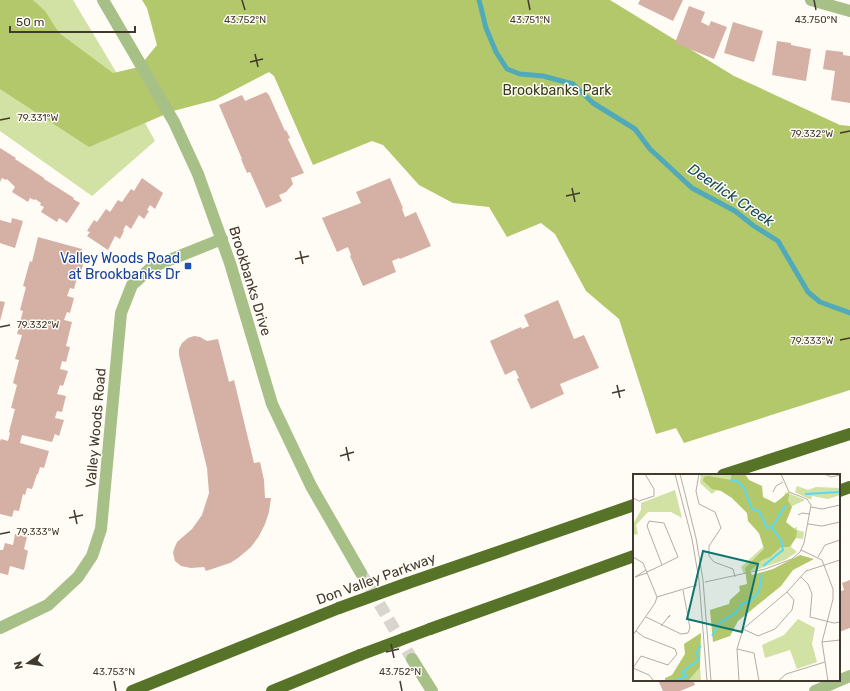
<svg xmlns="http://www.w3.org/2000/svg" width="850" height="691" viewBox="0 0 850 691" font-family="Rubik,sans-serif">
  <rect width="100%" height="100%" fill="#fffbf5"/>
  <polygon fill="#d2e1a4" points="0,0 73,0 128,92 155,141 92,196 0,131"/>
  <polygon fill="#b3c76b" points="0,0 33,0 45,11 59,33 113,73 139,67 157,45 147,8 142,0 610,0 734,76 840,125 850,126 850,390 684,443 676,428 656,434 619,319 586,291 555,234 541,223 507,237 489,207 453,203 419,185 383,145 372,141 313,165 274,76 269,72 215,100 173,111 89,147 0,89"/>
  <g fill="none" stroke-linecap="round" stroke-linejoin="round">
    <polyline stroke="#50aaba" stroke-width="5" points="479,0 486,28 496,52 507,69 520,74 543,76 573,84 593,103 635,129 650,149 692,188 735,211 754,226 778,241 808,292 820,302 850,313"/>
  </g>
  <g fill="#d5b1a5">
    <polygon points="640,0 683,0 673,21 638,4"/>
    <polygon points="689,6 705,12 701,22 709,26 711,21 727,27 714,59 675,43"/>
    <polygon points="733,22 763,31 754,62 724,53"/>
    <polygon points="777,41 791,43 791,45 811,49 806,81 772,75"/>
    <polygon points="826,50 843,52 843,55 850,56 850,103 831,100 835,71 823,69"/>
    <polygon points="266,92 269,95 285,131 286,130 290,138 288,139 304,173 291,178 293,184 286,192 279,195 282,201 266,208 250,172 247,173 241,159 242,159 219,105 242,95 245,101"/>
    <polygon points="0,148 16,158 15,159 44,178 44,179 74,198 73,199 80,203 67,223 59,218 57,222 41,212 44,207 40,205 41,203 35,199 34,200 30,198 28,202 12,192 15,187 7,179 6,180 2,178 0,182"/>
    <polygon points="142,178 163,193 155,209 150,205 147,210 149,211 144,219 139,215 131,229 126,225 123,230 124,231 120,239 115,236 108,250 87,236 90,232 87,231 94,220 97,222 106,209 110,212 118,200 122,202 131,189 134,191"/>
    <polygon points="390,178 403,208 402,209 405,217 416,212 431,246 400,259 399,258 392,261 396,272 363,286 350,256 351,255 348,247 337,252 322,218 361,203 356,192"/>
    <polygon points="12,218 23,221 15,248 0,243 0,220 11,223"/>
    <polygon points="38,237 82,249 80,257 85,258 80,275 78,274 74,289 70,288 67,296 74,298 70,313 67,312 64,320 72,322 66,346 70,347 66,362 62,361 60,369 68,371 63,386 60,385 57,394 66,396 62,412 57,411 55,418 64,420 59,436 55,434 52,442 22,435 20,443 49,451 44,468 40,467 38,474 37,474 32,489 27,488 25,495 23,494 19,511 14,510 12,517 0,514 0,441 1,439 8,441 10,433 9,432 15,409 11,408 17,385 13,383 19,360 15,359 22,335 17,334 23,311 20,310 26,287 23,286 30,261 32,262"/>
    <polygon points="558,300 574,339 584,335 599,368 560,384 564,394 531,409 517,379 519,378 515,370 505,375 490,341 521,327 522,329 529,326 524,315"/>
    <polygon points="0,301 5,302 0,321"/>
    <polygon points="194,336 200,337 207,341 218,339 229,382 234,380 254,463 260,462 264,480 265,498 271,498 269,512 265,524 259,536 251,547 238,558 230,563 206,571 204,567 191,568 181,566 175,561 173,553 174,549 177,542 192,529 202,515 209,493 207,468 179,355 179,349 182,343 188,338"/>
    <polygon points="15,534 27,537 24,549 28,551 24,570 10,566 8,575 0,573 0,550 3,550 5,543 13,545"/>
    <polygon points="850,580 850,628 839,632 839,592 844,590 842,583"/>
    <polygon points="658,680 693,680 695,685 680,691 663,691"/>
  </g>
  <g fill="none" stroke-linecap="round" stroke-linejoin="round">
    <polyline stroke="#d9d4cd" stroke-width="12" stroke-dasharray="12 6" stroke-linecap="butt" points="361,573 412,659"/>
    <g stroke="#a7c088" stroke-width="12">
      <polyline points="103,0 174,122 198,174 230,263 272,404 311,486 361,573"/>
      <polyline points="811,0 850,11"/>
      <polyline points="0,628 48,605 78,577 92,556 101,529 121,313 132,285 152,267 222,239"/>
      <polyline points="412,659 432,691"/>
      <polyline points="815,691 850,676"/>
    </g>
    <g stroke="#567328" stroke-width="12">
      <polyline points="723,475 850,434"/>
      <polyline points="839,491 850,487"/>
      <polyline points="408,583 634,505"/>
      <polyline points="430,629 634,556"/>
      <polyline points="132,691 339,608"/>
      <polyline points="272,691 360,655"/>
    </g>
    <g stroke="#567328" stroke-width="12">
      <polyline points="339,608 408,583"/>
      <polyline points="360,655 430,629"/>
    </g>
  </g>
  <path fill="none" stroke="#41392d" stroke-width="1.5" d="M242,0L245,10M528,0L530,10M814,0L816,10M255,54L258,67M250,62L263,59M0,120L10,118M840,133L850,131M572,188L575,202M566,196L580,193M300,251L303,264M295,259L309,256M0,327L10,325M840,340L850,338M617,385L620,398M612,393L625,390M346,447L349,461M340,456L354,452M74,510L77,524M69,518L83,515M0,534L10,532M391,644L394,658M386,652L399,649M114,681L116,691M400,681L402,691"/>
  <rect fill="#1a4fb4" stroke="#fffbf5" stroke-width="1.5" x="184" y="262" width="8" height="8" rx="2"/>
  <g text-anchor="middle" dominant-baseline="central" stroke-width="3" stroke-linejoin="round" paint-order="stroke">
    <g font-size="14" fill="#373e18" stroke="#fffbf5">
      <text x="557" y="90">Brookbanks Park</text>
    </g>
    <g font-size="14" fill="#164399" stroke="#fffbf5" text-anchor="end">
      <text x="180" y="258">Valley Woods Road<tspan x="180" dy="16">at Brookbanks Dr</tspan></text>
    </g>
    <g font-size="14" fill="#41392d" stroke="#fffbf5">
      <text transform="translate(250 281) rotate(73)">Brookbanks Drive</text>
      <text transform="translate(96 428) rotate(-85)">Valley Woods Road</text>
      <text transform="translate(376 579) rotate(-20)">Don Valley Parkway</text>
    </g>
    <g font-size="15" font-style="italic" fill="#144d59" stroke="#fffbf5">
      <text transform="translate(731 195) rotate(34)">Deerlick Creek</text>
    </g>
  </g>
  <g transform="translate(633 474)">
    <rect width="207" height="207" fill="#fffbf5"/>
    <path d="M68,0H102L138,30L147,27L153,18L172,26L153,35L151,51L157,56L164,53V56L171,58L170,65L162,64L158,73L164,78L152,86L111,100L108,93L131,72L127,61L117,47L114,38L95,20L86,14L79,20L67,9ZM164,12L175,16L183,13L207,14V21L195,25L179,22L178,26L162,18ZM42,16L49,44L38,38H15L3,51L5,60L0,61V50L8,36V29ZM165,145L182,154L179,170L184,188L164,195L157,176L132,184L129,171L151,161ZM67,193L68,207H55L61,199Z" fill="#d2e1a4"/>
    <path d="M98,0H112L116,6L129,12L130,23L142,29L156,18L155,27L159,33L153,48L164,57L163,64L156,73H148L137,83L129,86L117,97L119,101L140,95L167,81L181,85L160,96L148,112L105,147L97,162L80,168L77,136L96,130L97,126L107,117L106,112L114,110L112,94L131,75L126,59L115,47L114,39L99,24L88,17L79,15L70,7L71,3L75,2L98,6ZM68,159L67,193L55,207H32V204L39,201L52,180L51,170Z" fill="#b3c76b"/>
    <path fill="none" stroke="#57daf7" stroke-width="2" d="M97,6L104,7L111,14L119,35L126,37L134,54L139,53M172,20L207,18M139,53L153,31M130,92L150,76L148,66L139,54M79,162L86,150L103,138L110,129L117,128L126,117L129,100M41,207L54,202L49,198L65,186L64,177L68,172"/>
    <path fill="none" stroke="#b3ada5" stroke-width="1" d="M42,0L59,65L66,106L74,207M47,0L63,64L70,106L78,207M66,0L63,17L66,30L82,38L88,54L76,72V82L81,88L100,95L102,103M192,0L198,3L207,1M140,18L143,12L150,8M0,24L6,27L21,22V15L12,0M178,33L189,35L207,31M165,41L169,39L177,40M175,50L189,52L207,48M0,69V82M168,76L189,86L200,115V125L189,168L195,207M0,83L10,89L24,123L22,129L0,161M185,83L192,71L207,66M13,96L2,103L14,99M14,98L29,91L45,83L31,49L16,47L14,52L29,91M168,103L175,110L179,120L177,143L201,149L207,148M72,108L132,95L159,85L167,78L171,69L178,31L174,25L156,18L148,0M24,123L64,111M13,143L48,160L55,159L57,154L50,116M28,152L37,141L35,144M110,155L125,162L142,155L159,136L161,126L154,118M189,168L207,166M104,175L121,179L126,207M0,194L8,182L35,191L44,180L42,175L11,163L3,157M0,194L16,201L21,207M106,207L104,175L110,155L154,118L173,97L207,86M145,207L153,200L192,188"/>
    <path fill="#0f766e" fill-opacity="0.15" stroke="#0f766e" stroke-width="2" d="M70,77L125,90L109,158L54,145Z"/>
    <rect width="207" height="207" fill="none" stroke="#41392d" stroke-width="2"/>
  </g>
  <g font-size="10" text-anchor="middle" fill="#41392d" stroke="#fffbf5" stroke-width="3" stroke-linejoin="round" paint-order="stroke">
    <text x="245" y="23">43.752°N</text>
    <text x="530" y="23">43.751°N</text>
    <text x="816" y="23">43.750°N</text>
    <text x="38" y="121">79.331°W</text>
    <text x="812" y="137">79.332°W</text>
    <text x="38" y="328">79.332°W</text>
    <text x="812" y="344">79.333°W</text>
    <text x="38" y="535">79.333°W</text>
    <text x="114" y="675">43.753°N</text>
    <text x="400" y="675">43.752°N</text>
  </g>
  <g transform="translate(28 663) rotate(257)" stroke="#fffbf5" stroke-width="3" paint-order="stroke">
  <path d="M0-3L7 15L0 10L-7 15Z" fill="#41392d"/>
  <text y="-6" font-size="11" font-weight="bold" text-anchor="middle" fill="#41392d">N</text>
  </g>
  <path d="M10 26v6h125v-6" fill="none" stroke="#41392d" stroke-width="2"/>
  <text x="16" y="26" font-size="12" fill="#41392d" stroke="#fffbf5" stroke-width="3" paint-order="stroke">50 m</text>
</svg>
